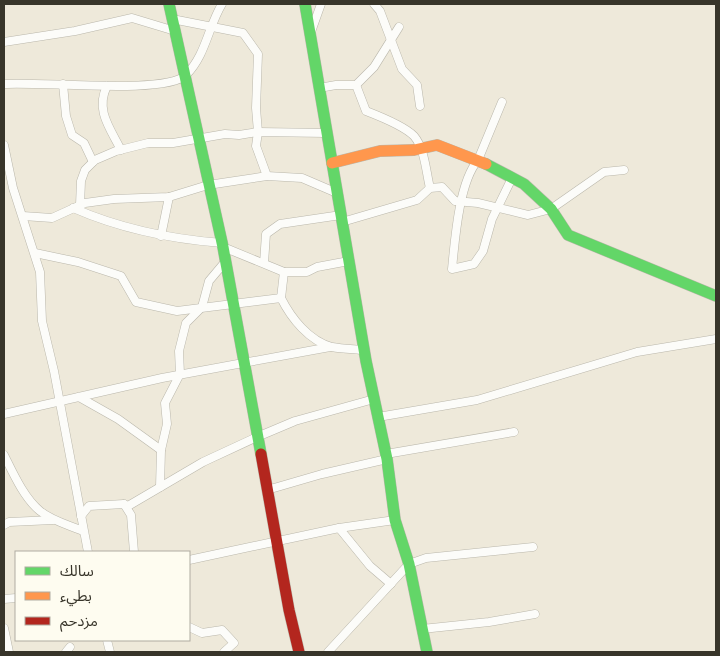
<svg xmlns="http://www.w3.org/2000/svg" width="720" height="656" viewBox="0 0 720 656" font-family="Lato,'Noto Sans Arabic',sans-serif">
  <rect width="100%" height="100%" fill="#eee9da"/>
  <g fill="none" stroke-linecap="round" stroke-linejoin="round">
    <defs>
      <g id="street">
        <polyline points="374,4 380,11 402,69 417,85 420,106"/>
        <polyline points="172,19 243,33 258,54 256,108 258,132 256,146 267,176"/>
        <polyline points="311,32 321,4"/>
        <polyline points="4,42 75,31 132,18 175,31"/>
        <path d="M4,84C38,81 166,95 186,75C206,55 208,27 222,4"/>
        <polyline points="63,84 66,116 72,135 84,143 93,162"/>
        <path d="M356,85L366,111C379,116 404,126 414,136C425,149 426,172 430,188"/>
        <path d="M107,86C95,110 110,128 121,150"/>
        <polyline points="319,88 336,85 356,85 374,67 399,27"/>
        <path d="M502,102L478,160C459,182 455,239 452,269L474,264L483,251L492,219L512,178"/>
        <polyline points="4,145 13,188 40,272 42,321 54,371 88,552"/>
        <polyline points="80,205 81,181 85,170 95,160 116,151 148,143 173,143 225,134 239,135 258,132 327,133"/>
        <path d="M73,208C121,229 170,239 222,243"/>
        <polyline points="23,216 52,218 85,203 114,199 169,197 208,185 267,176 302,178 337,193"/>
        <polyline points="342,222 417,200 430,188 442,187 455,201 478,203 528,215 551,209 604,172 624,170"/>
        <polyline points="161,236 169,197"/>
        <polyline points="223,247 284,272 307,272 317,267 349,261"/>
        <path d="M35,253L78,262L121,276L136,302L177,311L281,298C291,318 309,341 332,347C342,349 353,349 364,350"/>
        <polyline points="264,263 266,234 280,224 341,215"/>
        <polyline points="281,298 284,272"/>
        <polyline points="79,397 118,419 161,450"/>
        <polyline points="4,414 162,378 330,347"/>
        <polyline points="378,417 477,400 637,352 716,339"/>
        <polyline points="386,454 514,432"/>
        <path d="M4,455C13,473 24,498 40,511C52,521 69,525 83,531"/>
        <polyline points="160,487 161,450 167,424 165,403 180,374 179,351 186,323 202,307 209,281 225,262"/>
        <polyline points="267,490 322,474 387,459"/>
        <polyline points="124,504 131,515 134,552"/>
        <polyline points="81,516 89,506 124,504 128,506 203,462 257,437 295,421 374,399"/>
        <polyline points="4,525 9,522 53,520"/>
        <polyline points="339,528 370,566 391,584"/>
        <polyline points="189,560 339,528 395,520"/>
        <polyline points="4,599 16,598"/>
        <polyline points="189,627 202,633 222,630 234,643 224,652"/>
        <polyline points="4,628 9,652"/>
        <polyline points="422,629 489,622 535,614"/>
        <polyline points="107,640 110,652"/>
        <polyline points="66,652 70,647"/>
        <polyline points="328,652 409,564 426,558 533,547"/>
      </g>
      <g id="fast">
        <polyline points="169,4 223,247 261,454"/>
        <polyline points="305,4 366,361 387,459 395,520 409,564 427,652"/>
        <polyline points="486,164 524,184 551,209 568,235 716,296"/>
      </g>
      <polyline id="slow" points="332,163 380,151 414,150 437,145 486,164"/>
      <polyline id="jam" points="261,454 289,610 299,652"/>
    </defs>
    <use href="#street" stroke="#bab7ab" stroke-width="9"/>
    <use href="#fast" stroke="#bab7ab" stroke-width="12"/>
    <use href="#slow" stroke="#bab7ab" stroke-width="12"/>
    <use href="#jam" stroke="#bab7ab" stroke-width="12"/>
    <use href="#street" stroke="#fcfcf9" stroke-width="8"/>
    <use href="#fast" stroke="#63d668" stroke-width="11"/>
    <use href="#slow" stroke="#ff974d" stroke-width="11"/>
    <use href="#jam" stroke="#b3261e" stroke-width="11"/>
  </g>
  <rect width="720" height="656" fill="none" stroke="#38352a" stroke-width="10"/>
  <rect x="15" y="551" width="175" height="90" fill="#fefcf0" stroke="#afaca1"/>
  <rect x="25" y="567" width="25" height="8" fill="#63d668" stroke="#afaca1"/>
  <text x="60" y="576" font-size="15" fill="#38352a">سالك</text>
  <rect x="25" y="592" width="25" height="8" fill="#ff974d" stroke="#afaca1"/>
  <text x="60" y="601" font-size="15" fill="#38352a">بطيء</text>
  <rect x="25" y="617" width="25" height="8" fill="#b3261e" stroke="#afaca1"/>
  <text x="60" y="626" font-size="15" fill="#38352a">مزدحم</text>
</svg>
